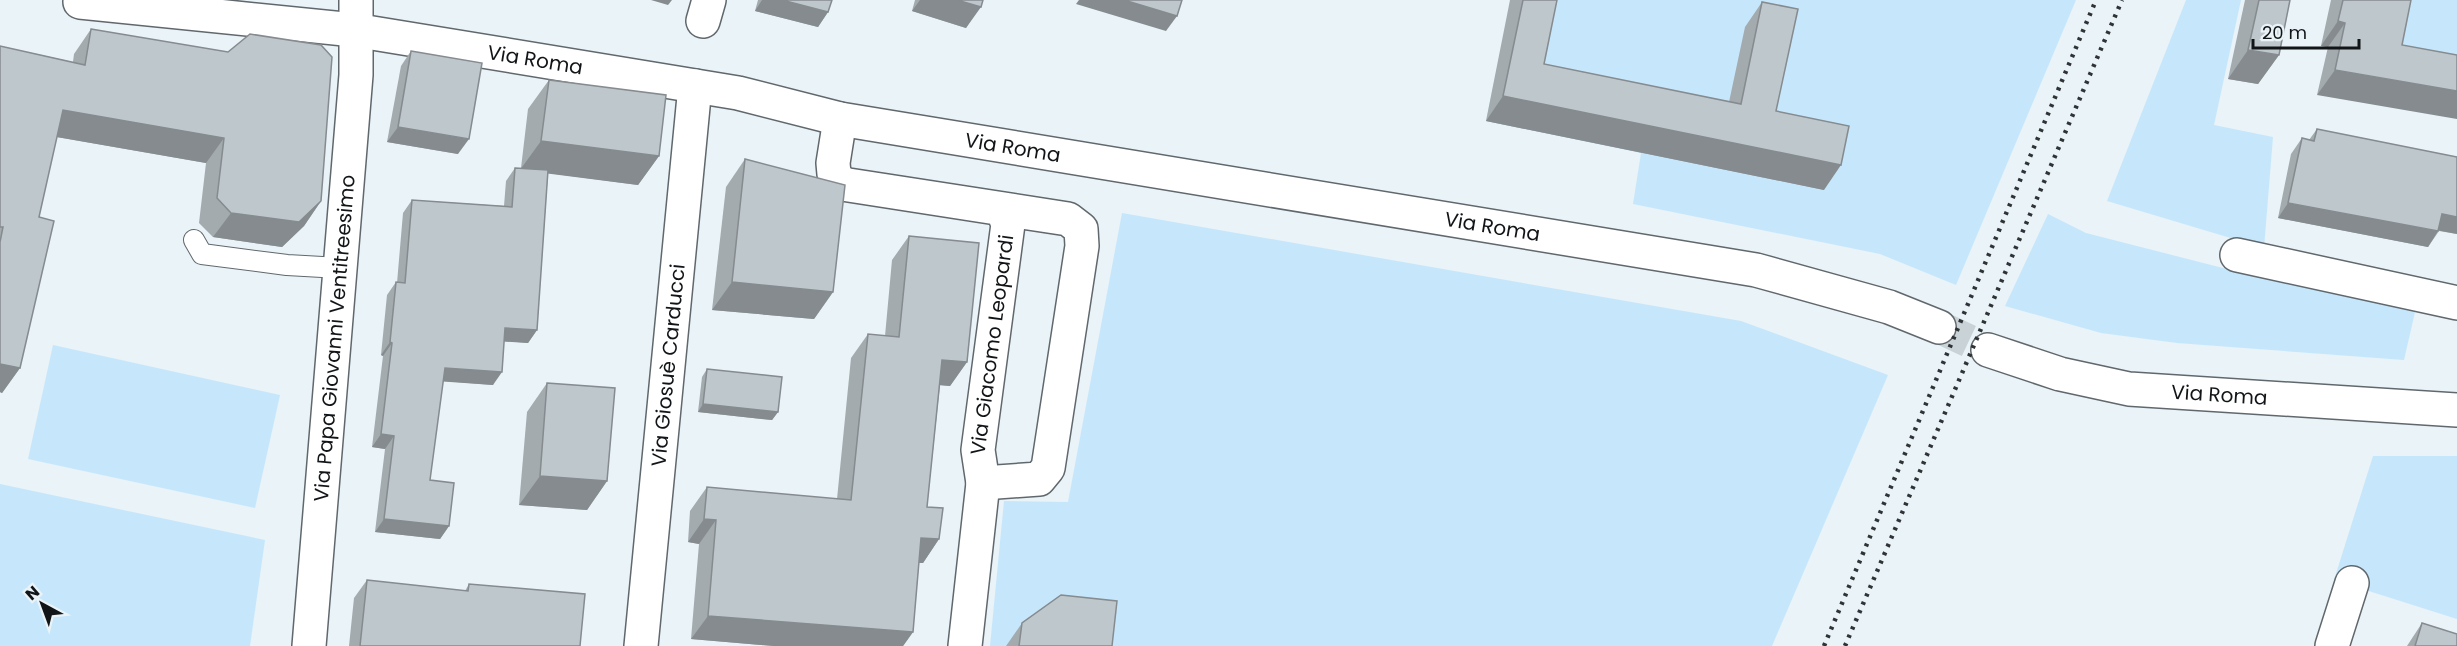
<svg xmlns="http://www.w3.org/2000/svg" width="2457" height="646" viewBox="0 0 2457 646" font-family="Poppins,sans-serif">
  <rect width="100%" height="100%" fill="#e9f3f8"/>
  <g fill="#c6e7fb">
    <polygon points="1511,0 2076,0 1956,285 1880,254 1633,204 1641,153 1486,121"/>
    <polygon points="2186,0 2241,0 2214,125 2273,137 2264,248 2107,201"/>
    <polygon points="2389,0 2457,0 2457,78 2395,63"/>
    <polygon points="1122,213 1741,321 1888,375 1772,646 990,646 1004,501 1068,502"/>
    <polygon points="2048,214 2086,233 2262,278 2415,312 2404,360 2177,343 2101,333 2005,306"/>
    <polygon points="53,345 280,395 255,508 28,459"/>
    <polygon points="2373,456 2457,456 2457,619 2334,580"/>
    <polygon points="0,484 265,540 250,646 0,646"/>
  </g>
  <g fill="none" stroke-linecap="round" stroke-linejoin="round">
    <polyline stroke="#c9d2d6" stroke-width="33" stroke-dasharray="33 16" stroke-linecap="butt" points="1939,327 1988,350"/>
    <defs>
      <polyline id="lane" points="194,240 202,254 287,265 340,268"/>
      <g id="street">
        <path id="s1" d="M80,2L354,30L738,93L840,119L1756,270L1889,307L1939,327"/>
        <polyline points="703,21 709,0"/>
        <path id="s2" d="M840,119L833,163L834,174L842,184L1068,219L1081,229L1082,246L1048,468L1039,479L983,483L978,450L1008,224L1002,209"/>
        <polyline points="2237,255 2457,303"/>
        <path id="s3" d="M1988,350L2060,374L2129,389L2457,410"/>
        <path id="s4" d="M641,646L695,86"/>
        <polyline points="965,646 983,483"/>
        <polyline points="2332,646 2352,583"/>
      </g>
      <g id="secondary">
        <path id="s5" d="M309,646L356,75V0"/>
      </g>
    </defs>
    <use href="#lane" stroke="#60686d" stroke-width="22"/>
    <use href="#street" stroke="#60686d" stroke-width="36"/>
    <use href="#secondary" stroke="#60686d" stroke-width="36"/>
    <use href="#lane" stroke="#fff" stroke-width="20"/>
    <use href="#street" stroke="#fff" stroke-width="33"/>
    <use href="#secondary" stroke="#fff" stroke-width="33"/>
    <g stroke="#2f3336" stroke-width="4.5" stroke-dasharray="3 6" stroke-linecap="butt">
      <polyline points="1824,646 2096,0"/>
      <polyline points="1845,646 2122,0"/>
    </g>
  </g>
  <g fill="#a3abaf">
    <polygon points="758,0 832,0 828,12 818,27 755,11"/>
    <polygon points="915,0 983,0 966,28 912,11"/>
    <polygon points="1510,0 1557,0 1544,64 1729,102 1745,27 1762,2 1776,111 1824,190 1486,121"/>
    <polygon points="2245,0 2290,0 2279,55 2258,84 2228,79"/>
    <polygon points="2331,0 2411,0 2402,45 2317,95 2328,47 2321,46"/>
    <polygon points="91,29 321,201 304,226 282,247 213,237 199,223 206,163 57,137 39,217 20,368 2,393 0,392 0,46 73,62 74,54"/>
    <polygon points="411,51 458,154 387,142 401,66"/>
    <polygon points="549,80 659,156 638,185 548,173 537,330 528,343 504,341 493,385 443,381 430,480 449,526 440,539 375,532 385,449 372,447 383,356 381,355 387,295 396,282 397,283 403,213 412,200 504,206 506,181 515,168 521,168 528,109"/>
    <polygon points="2317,129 2457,157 2457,234 2439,231 2428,247 2278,218 2291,154 2302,138 2309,140"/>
    <polygon points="745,159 833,292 814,319 712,310 726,187"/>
    <polygon points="909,236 967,362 950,386 940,385 927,507 939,539 923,563 919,563 913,632 903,646 774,646 691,639 699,544 688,542 690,511 707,487 837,499 851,358 868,334 885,336 892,260"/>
    <polygon points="707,369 778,412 772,420 698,412 702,377"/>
    <polygon points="547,383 607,481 587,510 519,505 527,412"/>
    <polygon points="367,580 465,591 469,584 580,646 349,646 354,598"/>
    <polygon points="1022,623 1112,646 1006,646"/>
    <polygon points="2422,623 2457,646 2407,646"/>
  </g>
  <g fill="#858b8f">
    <polygon points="651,0 672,0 668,5"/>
    <polygon points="762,0 782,0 828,12 818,27 755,11"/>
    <polygon points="920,0 957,0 981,7 966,28 912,11"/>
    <polygon points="1079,0 1124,0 1177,16 1166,31 1076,4"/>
    <polygon points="2338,21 2345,23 2328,47 2321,46"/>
    <polygon points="2248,50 2279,55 2258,84 2228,79"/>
    <polygon points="2335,70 2457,91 2457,119 2317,95"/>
    <polygon points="1503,96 1841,165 1824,190 1486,121"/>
    <polygon points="63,110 224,138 206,163 45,135"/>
    <polygon points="398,127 469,139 458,154 387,142"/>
    <polygon points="541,141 659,156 638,185 520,170"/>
    <polygon points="321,201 304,226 282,247 213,237 231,213"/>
    <polygon points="2288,203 2438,231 2428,247 2278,218"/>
    <polygon points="2442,214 2457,217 2457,234 2431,229"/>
    <polygon points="732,282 833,292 814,319 712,310"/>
    <polygon points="505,328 537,330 528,343 496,341"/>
    <polygon points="390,342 392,343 383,356 381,355"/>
    <polygon points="942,360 967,362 950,386 926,384"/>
    <polygon points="0,364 20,368 2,393 0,392"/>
    <polygon points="445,368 502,372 493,385 436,381"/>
    <polygon points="703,404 778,412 772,420 698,412"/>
    <polygon points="381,434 394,436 385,449 372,447"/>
    <polygon points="540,476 607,481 587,510 519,505"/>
    <polygon points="384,519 449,526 440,539 375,532"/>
    <polygon points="704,519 716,520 699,544 688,542"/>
    <polygon points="921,538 939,539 923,563 904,562"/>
    <polygon points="708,616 913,632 903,646 774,646 691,639"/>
  </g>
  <g fill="#bec7cc" stroke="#858b8f" stroke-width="1.5">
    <polygon points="782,0 832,0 828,12"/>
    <polygon points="957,0 983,0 981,7"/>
    <polygon points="1124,0 1182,0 1177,16"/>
    <polygon points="1523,0 1557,0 1544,64 1741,104 1762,2 1798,9 1776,111 1849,126 1841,165 1503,96"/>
    <polygon points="2259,0 2290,0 2279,55 2248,50"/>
    <polygon points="2343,0 2411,0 2402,45 2457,55 2457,91 2335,70 2345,23 2338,21"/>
    <polygon points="91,29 228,52 250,34 321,45 332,57 321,201 299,222 231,213 217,198 224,138 63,110 39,217 54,221 20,368 0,364 0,242 3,227 0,227 0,46 85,65"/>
    <polygon points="411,51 482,63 469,139 398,127"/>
    <polygon points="549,80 666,95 659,156 541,141"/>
    <polygon points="2317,129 2457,157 2457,217 2442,214 2438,231 2288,203 2302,138 2314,141"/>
    <polygon points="745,159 845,185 833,292 732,282"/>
    <polygon points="515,168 548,170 537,330 505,328 502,372 445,368 430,480 454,483 449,526 384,519 394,436 381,434 392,343 390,342 396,282 405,283 412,200 512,207"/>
    <polygon points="909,236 979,243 967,362 942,360 927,507 943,508 939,539 921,538 913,632 708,616 716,520 704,519 707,487 851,500 868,334 899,337"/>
    <polygon points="707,369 782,377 778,412 703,404"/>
    <polygon points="547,383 615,388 607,481 540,476"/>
    <polygon points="367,580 468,591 469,584 585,594 580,646 360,646"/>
    <polygon points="1061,595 1117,601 1112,646 1019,646 1022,623"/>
    <polygon points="2422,623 2457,634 2457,646 2415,646"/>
  </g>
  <g text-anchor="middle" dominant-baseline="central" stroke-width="5" stroke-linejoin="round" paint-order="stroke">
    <g font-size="20" fill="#121517" stroke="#e9f3f8">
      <text stroke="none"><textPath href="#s1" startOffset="459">Via Roma</textPath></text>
      <text stroke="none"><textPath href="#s1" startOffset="945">Via Roma</textPath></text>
      <text stroke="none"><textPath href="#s1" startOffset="1431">Via Roma</textPath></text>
      <text stroke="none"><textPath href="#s5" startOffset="309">Via Papa Giovanni Ventitreesimo</textPath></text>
      <text stroke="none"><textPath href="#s2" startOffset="765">Via Giacomo Leopardi</textPath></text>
      <text stroke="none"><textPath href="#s4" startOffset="282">Via Giosuè Carducci</textPath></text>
      <text stroke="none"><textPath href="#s3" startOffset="237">Via Roma</textPath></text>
    </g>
  </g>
  <g transform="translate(42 604) rotate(319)" stroke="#e9f3f8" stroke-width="4.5" paint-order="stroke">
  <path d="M0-4.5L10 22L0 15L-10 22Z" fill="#121517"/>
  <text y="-9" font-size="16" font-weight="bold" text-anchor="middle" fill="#121517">N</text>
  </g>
  <path d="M2253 39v9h106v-9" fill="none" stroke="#121517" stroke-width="3"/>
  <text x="2262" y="39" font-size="18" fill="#121517" stroke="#e9f3f8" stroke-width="4.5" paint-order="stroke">20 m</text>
</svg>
